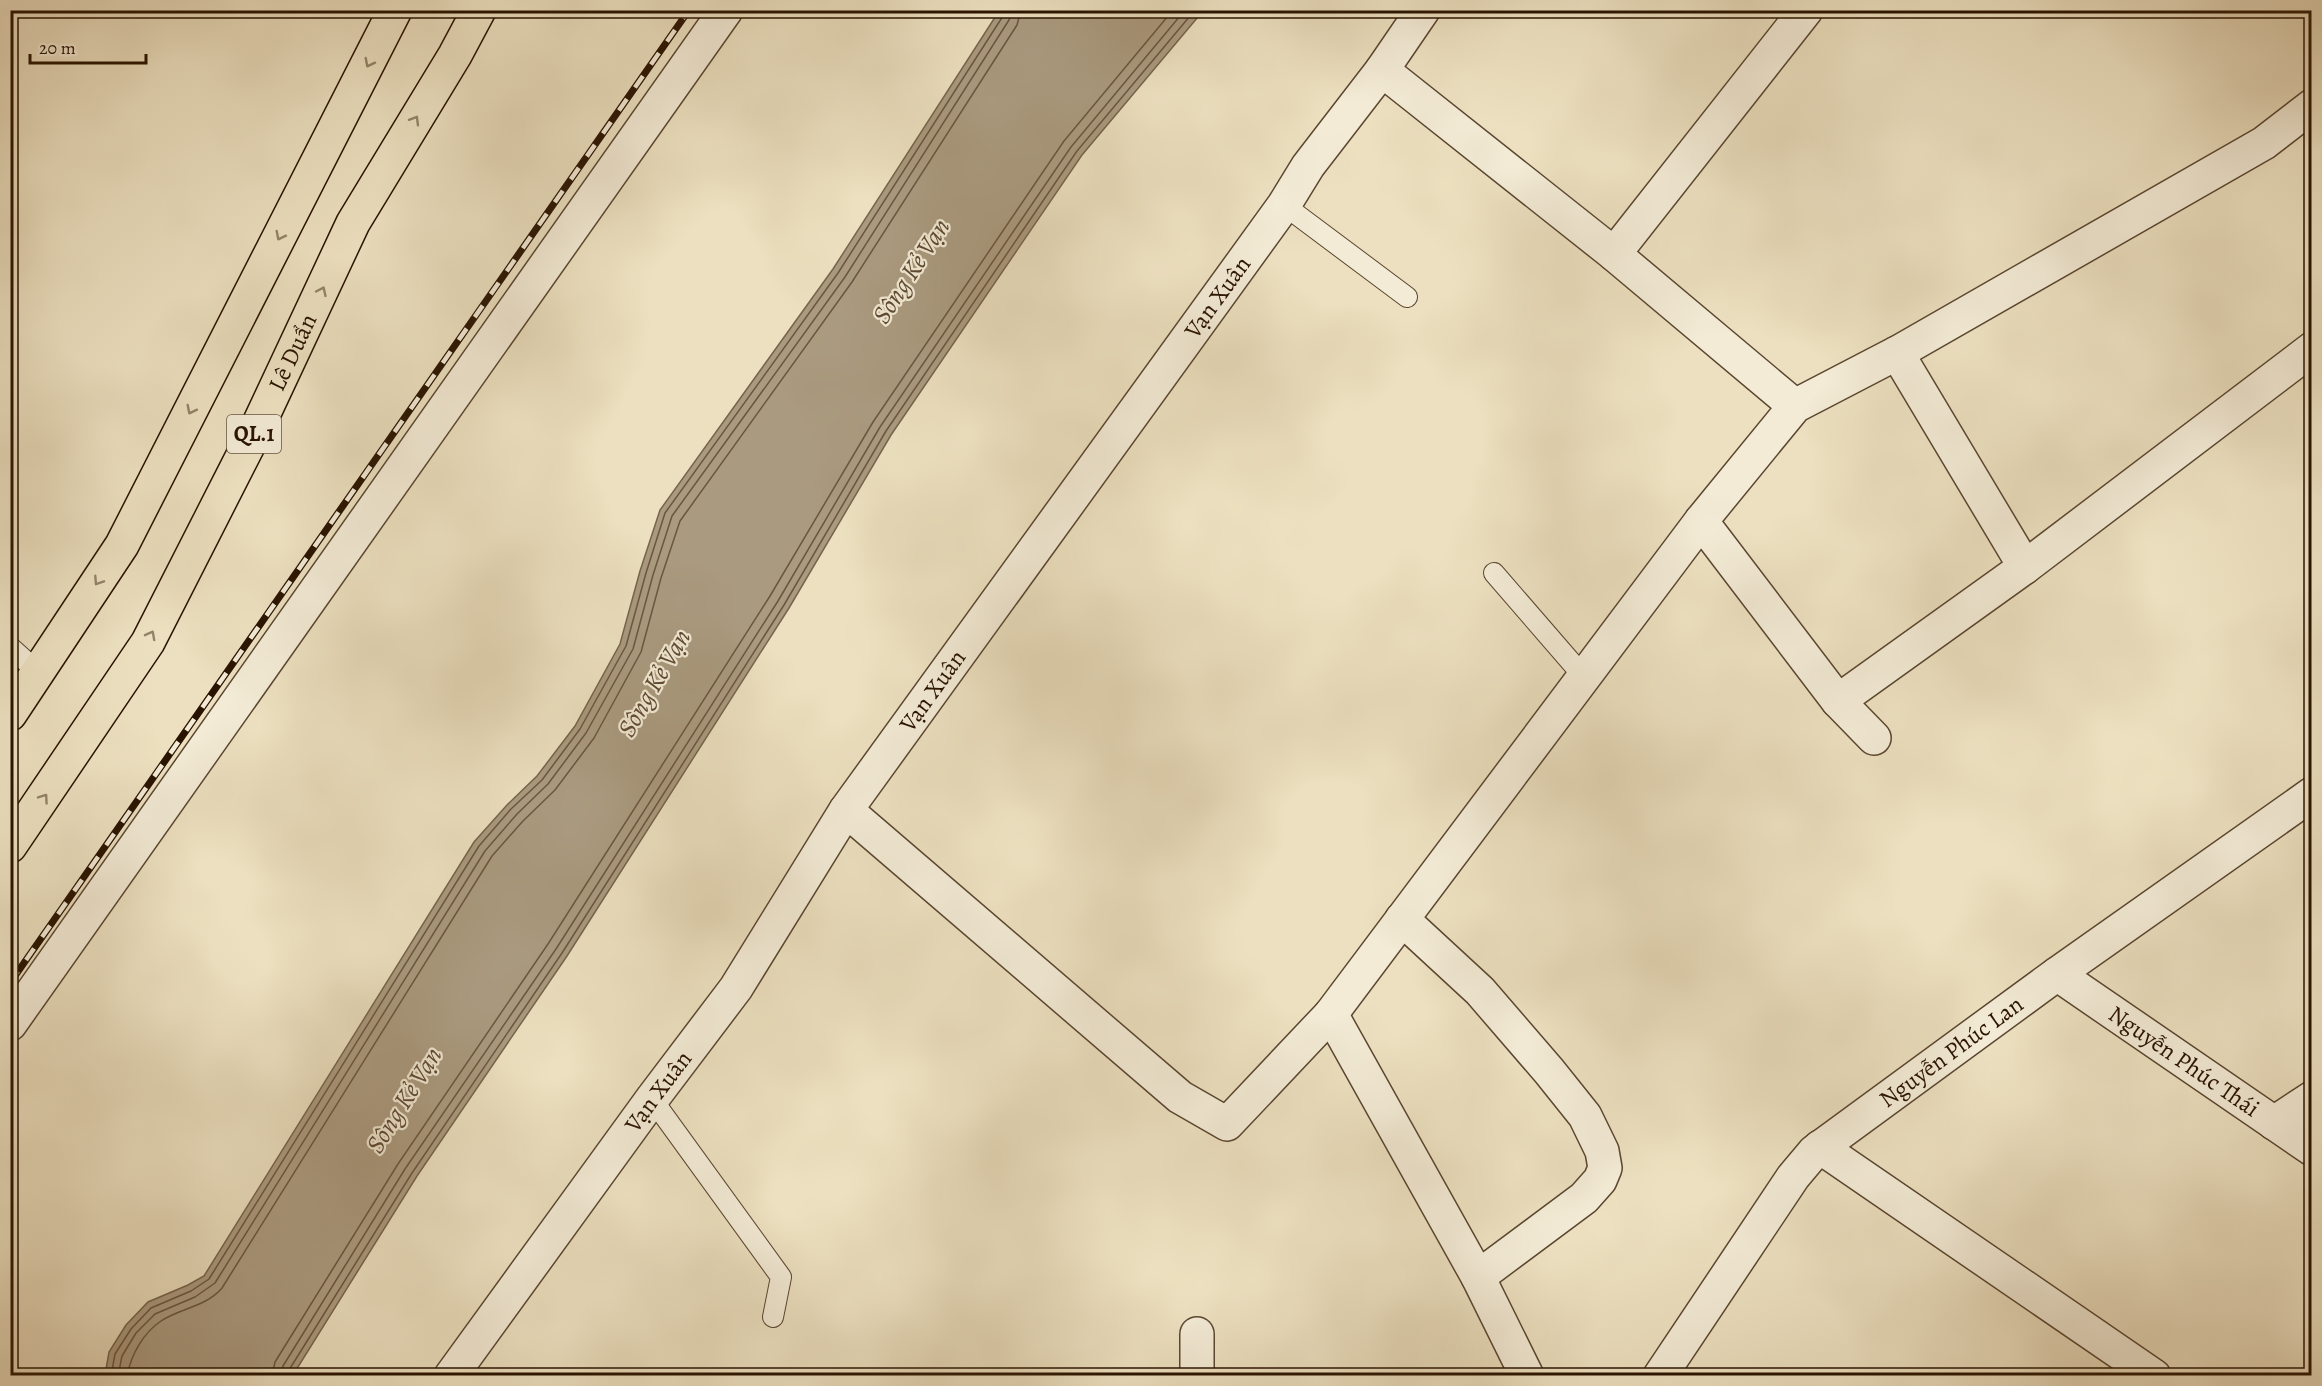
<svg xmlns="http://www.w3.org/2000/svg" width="2322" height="1386" viewBox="0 0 2322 1386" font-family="Alegreya,serif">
  <rect width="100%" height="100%" fill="#ece0c0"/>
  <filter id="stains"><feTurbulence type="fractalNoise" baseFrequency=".00333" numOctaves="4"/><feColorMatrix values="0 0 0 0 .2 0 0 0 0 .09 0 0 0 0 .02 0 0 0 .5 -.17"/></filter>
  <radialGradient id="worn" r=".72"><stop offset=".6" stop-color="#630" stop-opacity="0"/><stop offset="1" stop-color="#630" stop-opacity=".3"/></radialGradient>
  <polygon fill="#aa9a7f" stroke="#76644c" stroke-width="1.5" points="999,11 1203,11 1082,155 891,435 789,608 567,956 417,1176 293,1375 105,1375 109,1352 126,1325 148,1302 188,1285 204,1276 474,842 507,805 537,776 575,726 620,644 640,571 660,510 833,269"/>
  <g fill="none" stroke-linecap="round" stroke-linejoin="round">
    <g stroke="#6a5640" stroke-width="1.5">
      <polyline points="111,1376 115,1354 131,1329 151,1308 191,1291 209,1279 479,846 511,809 542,780 580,729 626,646 646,573 665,513 838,273 1003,16 1004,10"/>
      <polyline points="118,1376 122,1356 136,1333 155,1314 195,1297 215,1283 485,851 517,814 548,784 586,733 633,649 653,575 672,516 845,277 1009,20 1012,10"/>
      <path d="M127,1376C131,1355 143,1333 161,1321C180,1308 206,1307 222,1288L492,856L523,821L555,790L594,738L641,652L661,578L680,521L852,282L1017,25L1021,10"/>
      <polyline points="272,1376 275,1362 398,1164 548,944 770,596 873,422 1064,141 1173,10"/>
      <polyline points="281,1376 283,1366 405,1169 556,949 778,601 880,427 1071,147 1185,10"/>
      <polyline points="288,1376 289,1370 412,1173 562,953 784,605 886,431 1077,151 1195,10"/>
    </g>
    <defs>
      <g id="service">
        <polyline points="1284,205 1407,297"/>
        <polyline points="1494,573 1584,677"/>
        <polyline points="10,647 39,673"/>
        <polyline points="652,1099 781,1277 773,1317"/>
      </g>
      <g id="minor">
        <polyline points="1382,70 1614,254 1795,406"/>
        <polyline points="1614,254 1806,10"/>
        <polyline points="1897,353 2025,567"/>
        <polyline points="1701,521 1838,701 1874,738"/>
        <polyline points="1838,701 2025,567 2312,349"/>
        <polyline points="846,810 1180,1097 1227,1124 1331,1014 1701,521 1795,406 1897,353 2264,143 2312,106"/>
        <polyline points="1402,919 1480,991 1549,1071 1585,1116 1602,1151 1605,1168 1600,1180 1584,1198 1478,1277"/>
        <path id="s1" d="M2057,974L2312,1149"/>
        <polyline points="1331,1014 1478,1277 1527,1376"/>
        <polyline points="10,1024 726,10"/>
        <polyline points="2274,1123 2312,1098"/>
        <polyline points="1820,1147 2154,1376"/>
        <polyline points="1197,1334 1197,1376"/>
        <path id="s2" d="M1660,1376L1793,1177L1814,1152L2057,974L2312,794"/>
      </g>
      <g id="tertiary">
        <path id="s3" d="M451,1376L652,1099L736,988L846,810L1284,205L1308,166L1382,70L1423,10"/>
      </g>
      <g id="primary">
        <polyline points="10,714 122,545 395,10"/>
        <path id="s4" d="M10,846L148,642L257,428L353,223L455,55L479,10"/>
      </g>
    </defs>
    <use href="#service" stroke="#5a4630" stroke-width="22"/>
    <use href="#minor" stroke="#5a4630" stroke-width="36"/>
    <use href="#tertiary" stroke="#5a4630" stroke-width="36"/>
    <use href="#primary" stroke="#291300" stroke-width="36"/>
    <use href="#service" stroke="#f3ebd6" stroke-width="20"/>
    <use href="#minor" stroke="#f3ebd6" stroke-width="33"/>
    <use href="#tertiary" stroke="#f3ebd6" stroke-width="33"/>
    <use href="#primary" stroke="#ece0c0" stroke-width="33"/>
    <defs>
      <polyline id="rail" points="10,983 689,10"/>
    </defs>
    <use href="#rail" stroke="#291300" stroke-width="7"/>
    <use href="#rail" stroke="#f3ebd6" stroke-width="4.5" stroke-dasharray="14" stroke-linecap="butt"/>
  </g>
  <defs><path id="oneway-chevron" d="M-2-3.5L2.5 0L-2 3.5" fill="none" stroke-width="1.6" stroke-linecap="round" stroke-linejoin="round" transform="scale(1.5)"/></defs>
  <g stroke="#94846a">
    <use href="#oneway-chevron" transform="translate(369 63) rotate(117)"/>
    <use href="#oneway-chevron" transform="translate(415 120) rotate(-59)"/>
    <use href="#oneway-chevron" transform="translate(280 236) rotate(117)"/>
    <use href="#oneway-chevron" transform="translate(322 291) rotate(-65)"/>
    <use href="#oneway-chevron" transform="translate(191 410) rotate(117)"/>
    <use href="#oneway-chevron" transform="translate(98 581) rotate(123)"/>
    <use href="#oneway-chevron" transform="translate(151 635) rotate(-62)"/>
    <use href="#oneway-chevron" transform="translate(44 798) rotate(-55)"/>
  </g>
  <g text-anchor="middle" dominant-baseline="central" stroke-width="4.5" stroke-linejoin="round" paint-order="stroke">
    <rect fill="#f3ebd6" stroke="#665440" stroke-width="1.5" x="227" y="415" width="54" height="38" rx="4.5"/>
    <g font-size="22" font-weight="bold" fill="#291300">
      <text x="254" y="434">QL.1</text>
    </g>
    <g font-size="24" fill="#291300" stroke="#f3ebd6">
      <text stroke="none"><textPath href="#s3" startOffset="1324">Vạn Xuân</textPath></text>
      <text stroke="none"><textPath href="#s4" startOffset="570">Lê Duẩn</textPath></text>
      <text stroke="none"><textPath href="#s3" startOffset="838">Vạn Xuân</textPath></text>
      <text stroke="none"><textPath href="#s2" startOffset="442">Nguyễn Phúc Lan</textPath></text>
      <text stroke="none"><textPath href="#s1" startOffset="154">Nguyễn Phúc Thái</textPath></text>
      <text stroke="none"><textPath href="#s3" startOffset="352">Vạn Xuân</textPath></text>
    </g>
    <g font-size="26" font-style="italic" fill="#5d4933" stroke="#f3ebd6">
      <text transform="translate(911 271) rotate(-57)">Sông Kẻ Vạn</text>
      <text transform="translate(654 683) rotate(-60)">Sông Kẻ Vạn</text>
      <text transform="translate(404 1100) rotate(-58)">Sông Kẻ Vạn</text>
    </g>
  </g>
  <rect width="2322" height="1386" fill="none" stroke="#ece0c0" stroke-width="36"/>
  <rect x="12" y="12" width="2298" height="1362" fill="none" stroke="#291300" stroke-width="3"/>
  <rect x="18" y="18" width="2286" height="1350" fill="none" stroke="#291300" stroke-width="1.5"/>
  <path d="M30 54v9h116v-9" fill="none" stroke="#291300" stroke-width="3"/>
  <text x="39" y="54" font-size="18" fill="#291300" stroke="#f3ebd6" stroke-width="4.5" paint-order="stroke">20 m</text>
  <rect width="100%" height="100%" filter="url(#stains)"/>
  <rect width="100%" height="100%" fill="url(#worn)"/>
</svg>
